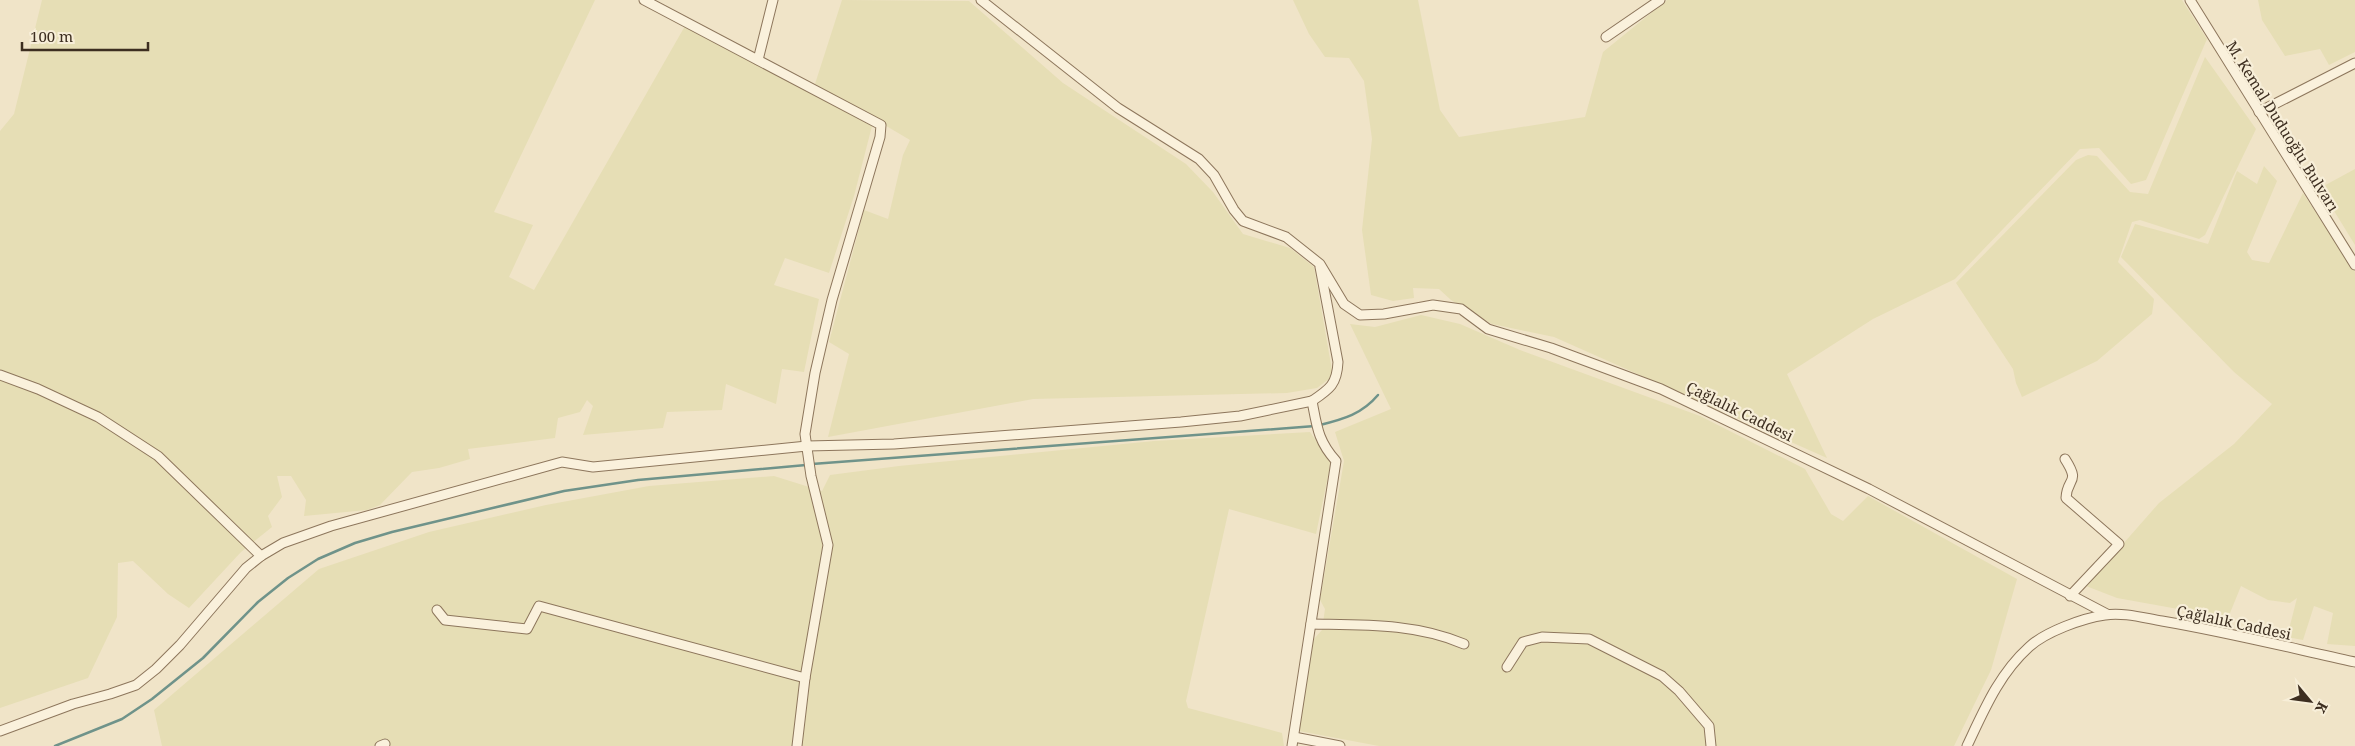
<svg xmlns="http://www.w3.org/2000/svg" width="2355" height="746" viewBox="0 0 2355 746" font-family="'Noto Serif',serif">
  <rect width="100%" height="100%" fill="#f0e4c8"/>
  <g fill="#e6deb5">
    <polygon points="42,0 595,0 494,212 533,225 509,277 534,290 685,26 872,126 854,196 829,273 785,258 774,285 819,299 804,372 782,369 776,404 726,384 722,410 667,412 663,428 583,435 593,406 587,400 580,412 558,418 555,438 468,449 470,459 439,468 412,472 380,505 367,510 304,516 306,500 291,476 277,476 282,497 268,516 272,527 241,552 189,608 168,594 133,561 118,563 117,617 88,678 0,708 0,131 14,114"/>
    <polygon points="842,0 969,1 1063,83 1186,164 1213,192 1243,234 1290,248 1314,267 1333,376 1317,388 1287,393 1033,399 828,437 849,354 829,342 864,210 888,219 903,155 910,140 815,84"/>
    <polygon points="1293,0 1418,0 1440,110 1459,137 1585,117 1603,52 1667,0 2182,0 2207,39 2146,180 2131,184 2099,148 2080,149 1955,279 1873,319 1787,374 1827,458 1554,337 1492,324 1451,300 1439,289 1413,288 1414,298 1393,301 1371,295 1362,230 1372,139 1364,81 1349,58 1325,57 1309,34"/>
    <polygon points="2258,0 2355,0 2355,52 2329,65 2320,49 2285,56 2262,20"/>
    <polygon points="2205,57 2256,129 2205,235 2199,239 2140,220 2132,222 2118,262 2154,299 2152,314 2097,361 2022,397 2016,383 2013,369 1956,283 2076,160 2088,155 2097,156 2130,192 2148,194"/>
    <polygon points="2264,166 2277,181 2247,252 2252,260 2269,263 2303,193 2355,272 2355,646 2327,644 2333,613 2314,606 2303,640 2287,637 2297,598 2290,603 2268,600 2241,586 2228,618 2117,598 2086,586 2159,503 2234,444 2272,404 2234,372 2121,257 2135,224 2208,244 2237,171 2257,184"/>
    <polygon points="2355,169 2355,245 2320,188"/>
    <polygon points="1421,315 1460,324 1520,350 1700,416 1805,469 1831,514 1843,521 1868,496 2017,579 1991,670 1954,746 1379,746 1299,731 1307,667 1314,639 1322,630 1325,609 1320,600 1344,461 1335,432 1391,409 1350,324 1375,327"/>
    <polygon points="1310,432 1331,462 1316,534 1229,509 1186,701 1188,708 1282,733 1284,746 162,746 154,710 319,569 429,532 546,505 649,486 774,476 822,491 830,475 899,466 1154,441"/>
  </g>
  <g fill="none" stroke-linecap="round" stroke-linejoin="round">
    <g stroke="#6f938a" stroke-width="2.5">
      <path d="M1320,425C1344,419 1362,414 1378,395"/>
      <polyline points="812,464 1315,426"/>
      <polyline points="55,746 122,719 152,699 203,658 258,602 288,578 318,559 355,543 392,532 564,491 638,480 806,465"/>
    </g>
    <defs>
      <g id="minor">
        <polyline points="644,0 881,125 880,137 832,300 815,373 805,434 811,476 828,545 805,678 797,746"/>
        <polyline points="981,0 1118,108 1199,159 1214,175 1234,210 1243,221 1286,237 1320,264 1344,304 1360,315 1384,314 1433,305 1461,309 1488,329 1551,348 1661,389 1869,489 2107,614"/>
        <polyline points="2190,0 2355,265"/>
        <polyline points="1606,37 1660,0"/>
        <polyline points="758,60 773,0"/>
        <polyline points="2259,112 2355,63"/>
        <polyline points="0,375 38,389 98,417 158,456 261,556"/>
        <path d="M2065,459C2081,484 2067,477 2066,498L2119,544L2070,596"/>
        <polyline points="437,610 445,620 527,629 539,606 805,678"/>
        <path d="M1311,624C1363,625 1415,623 1464,644"/>
        <polyline points="1507,667 1523,642 1542,637 1589,639 1662,676 1679,691 1709,726 1711,746"/>
        <polyline points="0,731 73,704 110,694 136,685 156,669 180,645 246,568 261,556 283,543 331,526 562,462 593,467 807,446 894,444 1181,422 1240,416 1312,401"/>
        <polyline points="1294,737 1340,746"/>
        <polyline points="380,746 385,744"/>
        <path d="M1292,746L1336,461C1318,441 1317,427 1312,401C1330,389 1337,384 1338,362L1320,267"/>
        <path d="M1967,746C1984,710 1999,674 2029,647C2045,632 2083,618 2105,615C2123,612 2144,618 2162,621C2227,632 2291,648 2355,662"/>
      </g>
    </defs>
    <use href="#minor" stroke="#8d765c" stroke-width="11"/>
    <use href="#minor" stroke="#faf1dc" stroke-width="9"/>
  </g>
  <g text-anchor="middle" dominant-baseline="central" stroke-width="4.5" stroke-linejoin="round" paint-order="stroke">
    <g font-size="15" fill="#3d2e20" stroke="#f7eed8">
      <text transform="translate(2283 126) rotate(58)">M. Kemal Duduoğlu Bulvarı</text>
      <text transform="translate(1740 411) rotate(26)">Çağlalık Caddesi</text>
      <text transform="translate(2234 622) rotate(12)">Çağlalık Caddesi</text>
    </g>
  </g>
  <g transform="translate(2310 701) rotate(119)" stroke="#f7eed8" stroke-width="4" paint-order="stroke">
  <path d="M0-4L9 19L0 12L-9 19Z" fill="#3d2e20"/>
  <text y="-8" font-size="14" font-weight="bold" text-anchor="middle" fill="#3d2e20">K</text>
  </g>
  <path d="M22 42v8h126v-8" fill="none" stroke="#3d2e20" stroke-width="2.5"/>
  <text x="30" y="42" font-size="15" fill="#3d2e20" stroke="#f7eed8" stroke-width="4" paint-order="stroke">100 m</text>
</svg>
